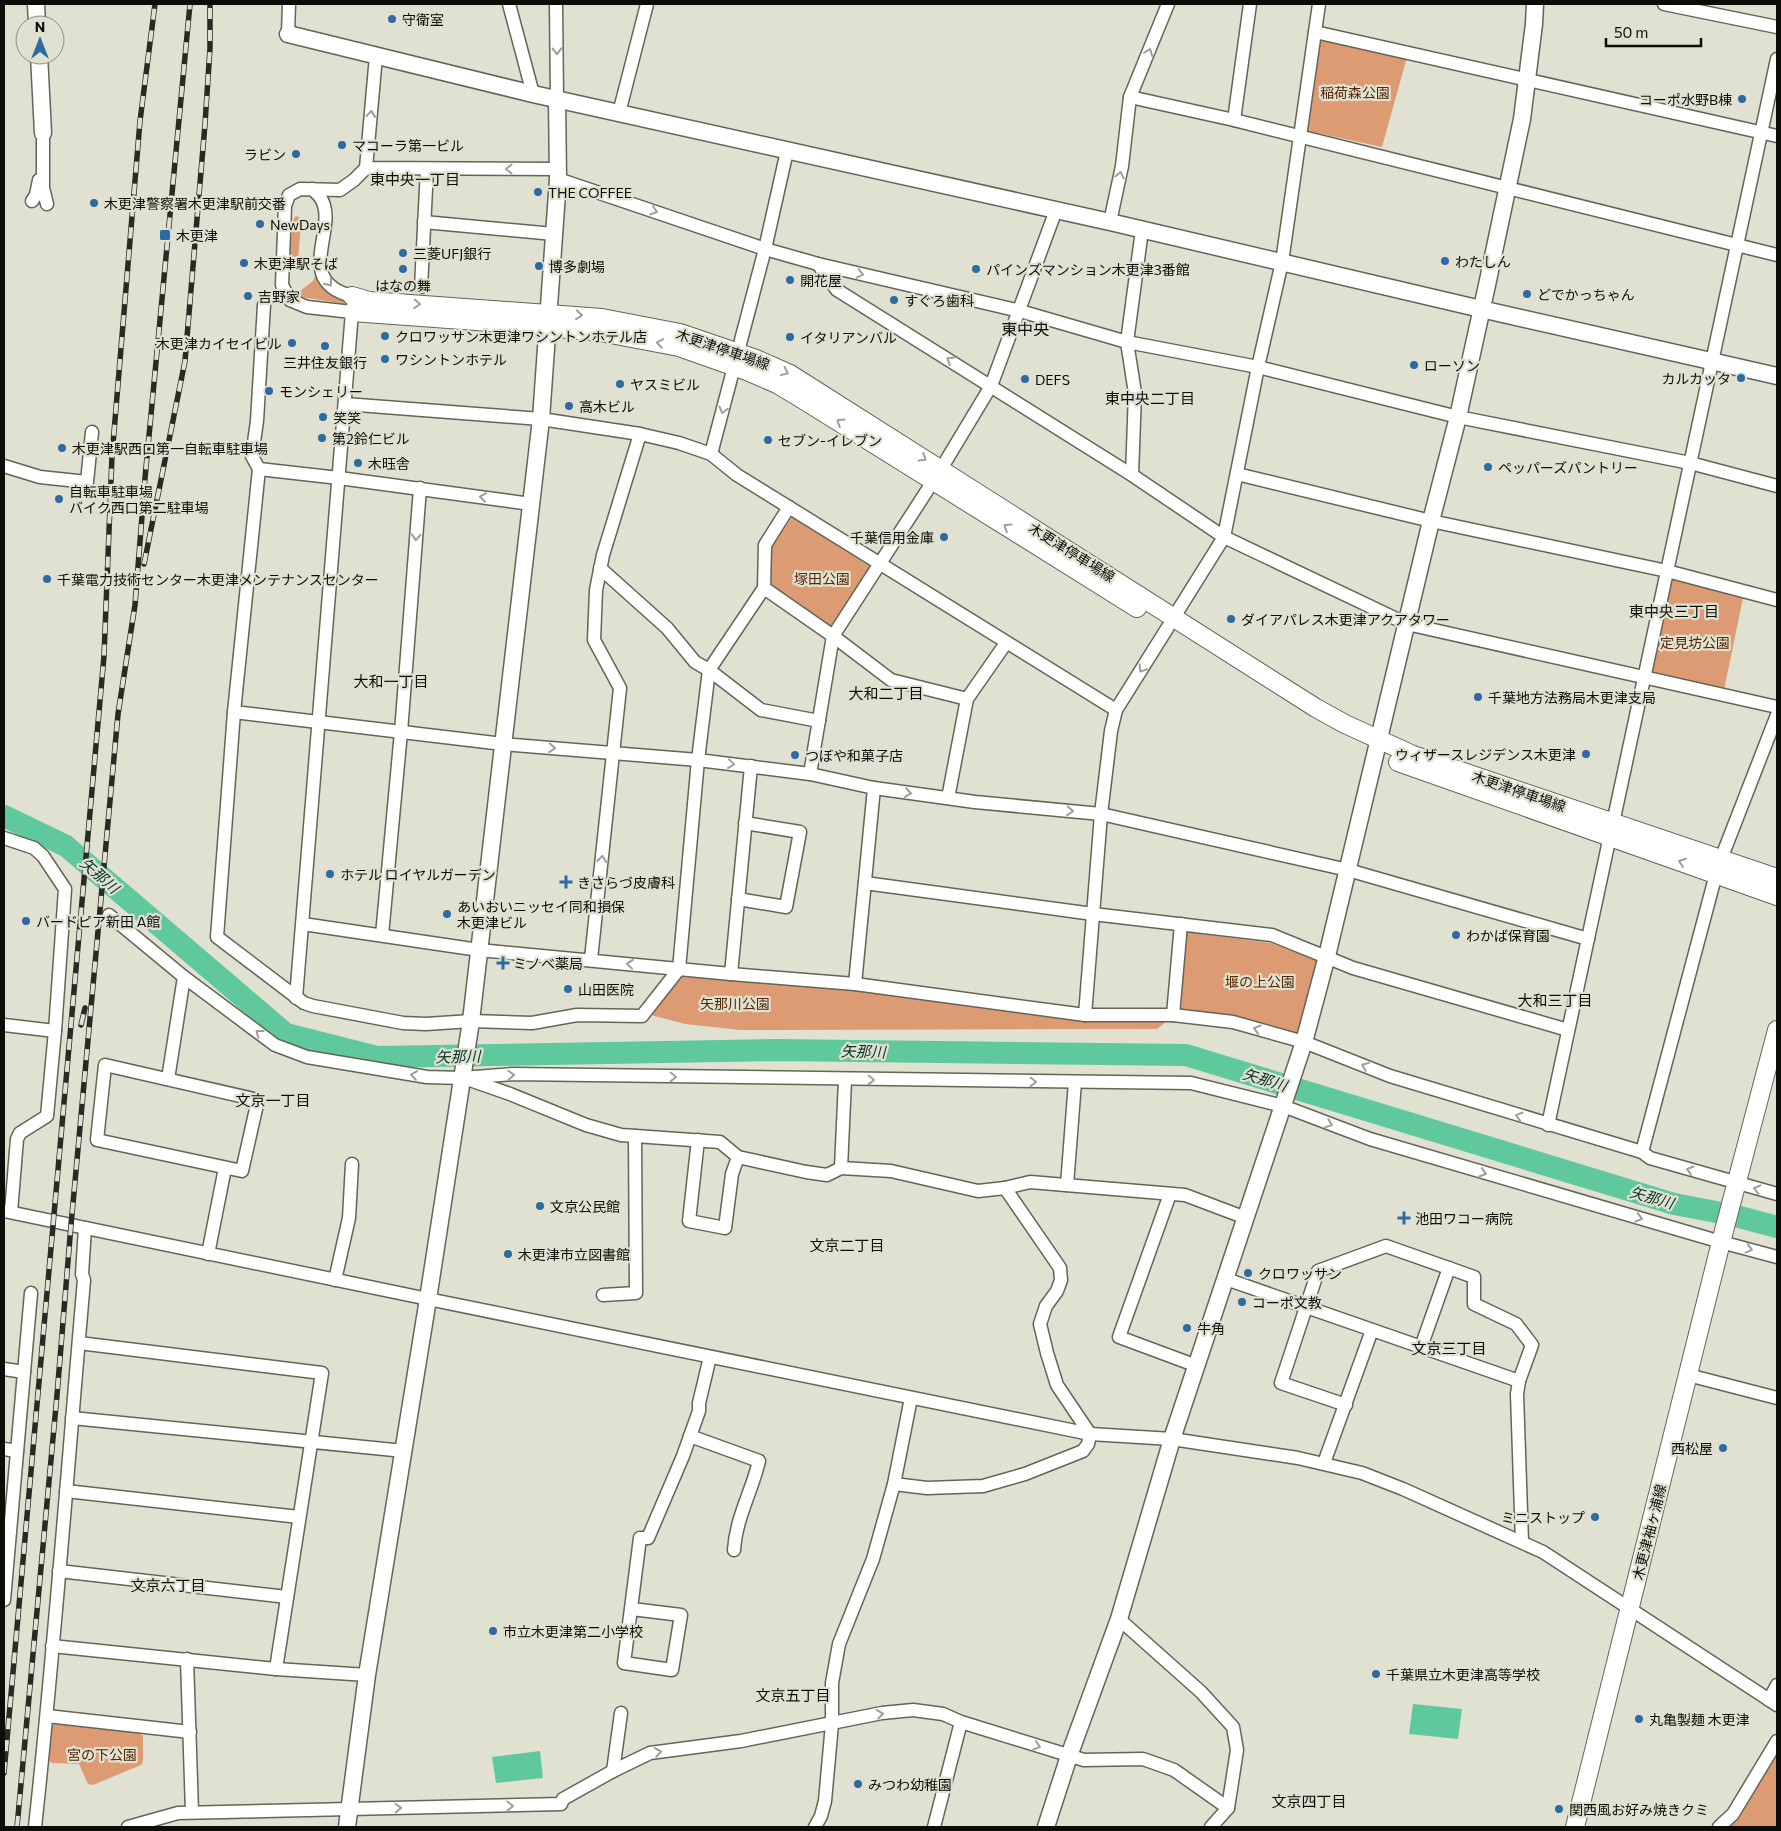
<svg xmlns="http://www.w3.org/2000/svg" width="1781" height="1831" viewBox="0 0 1781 1831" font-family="Commissioner,'Noto Sans JP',sans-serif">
  <rect width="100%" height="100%" fill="#e0e1d1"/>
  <g fill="#dd9b73">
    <polygon points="1321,39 1407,57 1382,147 1308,131"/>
    <path d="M320,211C320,225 316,273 321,284C330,307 385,306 407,308L346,304L302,297L300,294V291L313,281L315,276Z"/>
    <polygon points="296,216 301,218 301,223 298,262 294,267 291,266 289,264 293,220"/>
    <polygon points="793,516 872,568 832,632 769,585 772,546"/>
    <polygon points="1670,579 1743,598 1724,690 1648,676"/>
    <polygon points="1186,932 1271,943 1320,962 1298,1033 1241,1017 1181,1010"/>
    <polygon points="681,973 1172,1017 1157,1029 740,1030 685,1024 647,1014"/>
    <polygon points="55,1724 139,1733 143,1736 143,1762 141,1765 93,1785 88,1784 79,1764 52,1763 48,1760 51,1726"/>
    <polygon points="1777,1755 1777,1827 1729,1827 1739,1818"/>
  </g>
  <g fill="#60c89d">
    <polygon points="1413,1704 1462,1709 1458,1739 1409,1734"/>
    <polygon points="540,1751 543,1778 496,1783 492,1757"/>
  </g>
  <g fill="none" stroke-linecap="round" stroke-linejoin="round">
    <polyline stroke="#60c89d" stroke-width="22" points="4,816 66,846 286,1034 377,1057 776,1050 1186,1055 1674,1204 1732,1215 1777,1227"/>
    <defs>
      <g id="minor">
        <polyline points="509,4 533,94"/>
        <polyline points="556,4 557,99"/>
        <polyline points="1664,4 1777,27"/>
        <polyline points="1315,32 1777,136"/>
        <polyline points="288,34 289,4"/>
        <polyline points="376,56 366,168 558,169"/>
        <polyline points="1130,97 1234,120 1777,255"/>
        <polyline points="619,113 647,4"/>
        <polyline points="1234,120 1250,4"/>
        <polyline points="43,133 43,188 47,204"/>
        <polyline points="558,179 765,249 818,264 1020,311 1127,342 1258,367 1458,417 1690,463 1777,486"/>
        <path d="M312,189C315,192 318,194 320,197C341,226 291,281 352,296"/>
        <polyline points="32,201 36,195 39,180"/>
        <polyline points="424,222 554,234"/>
        <polyline points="1110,222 1122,166 1130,97 1168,4"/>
        <polyline points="818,264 837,290 1132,475 1224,537 1407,624 1777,707"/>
        <polyline points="421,287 427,169"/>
        <polyline points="264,305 257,421 252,456 259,469 234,712 217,937 304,1003 313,1006 403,1023 426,1024 471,1021 532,1023 577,1015 642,1016 679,969 698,760 709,670 764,588 765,545 789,507"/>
        <polyline points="345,404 541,419 640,434 679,443 711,454 737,475 1116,710"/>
        <polyline points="711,454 765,249 787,151"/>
        <polyline points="4,466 40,477 87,482 92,432"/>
        <polyline points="259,469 339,478 531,504"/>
        <polyline points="1237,474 1431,521 1667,571 1777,600"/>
        <polyline points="1132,475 1135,393 1127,342 1142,230"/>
        <polyline points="600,568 667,628 695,662 709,670 761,710 819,721"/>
        <polyline points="764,588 833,636 891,680 967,699"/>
        <polyline points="1174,617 1224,537 1258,367 1282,262 1319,4"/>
        <polyline points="234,712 503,744 698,760 810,774 874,788 975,802 1101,814 1348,870 1588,939"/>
        <polyline points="810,774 833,636 941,469 991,386 1056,210"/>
        <polyline points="948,798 967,699 1006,643"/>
        <polyline points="1613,823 1777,59"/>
        <polyline points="4,838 34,848 43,856 65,889 55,1031 47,1116 20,1133 17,1139 11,1212"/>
        <polyline points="1721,859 1777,715"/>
        <polyline points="865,883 1093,914 1272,935 1353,968 1568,1030"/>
        <polyline points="738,899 786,907 800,832 745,823"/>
        <polyline points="109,915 184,977 275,1045 307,1057 427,1077 462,1078 513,1074 1191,1083 1283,1106 1370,1139 1721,1242 1777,1257"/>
        <polyline points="303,924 479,950 731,974 855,984 1085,1015 1173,1015 1233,1022 1304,1042 1390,1076 1642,1152 1650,1158 1777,1194"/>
        <polyline points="382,935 401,732 420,488"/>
        <polyline points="591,959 620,688 594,640 596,590 603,555 640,434"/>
        <polyline points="731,974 751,766"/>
        <polyline points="855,984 874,788"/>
        <polyline points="296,998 352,312 307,307 290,300 282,285 285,206 289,195 300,189 340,190 354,180 366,168"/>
        <polyline points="1085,1015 1101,814 1111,731 1116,710 1168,627"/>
        <polyline points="1173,1015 1181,924"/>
        <polyline points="4,1025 55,1031"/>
        <polygon points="105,1065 258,1100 242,1171 97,1140"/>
        <polyline points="168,1079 184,977"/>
        <polyline points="470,1080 510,1094 586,1125 621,1135 720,1142 738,1157 806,1172 827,1175 841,1168 891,1171 978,1191 1005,1188 1030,1182 1185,1195 1246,1218"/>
        <polyline points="1548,1125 1610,836"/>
        <polyline points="698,1140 689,1221 725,1228 732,1174 738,1157"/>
        <polyline points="1642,1152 1716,874"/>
        <polyline points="841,1168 845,1080"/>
        <polyline points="1067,1185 1075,1082"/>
        <polyline points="1170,1194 1119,1337 1197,1366"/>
        <polyline points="4,1211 428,1299 1090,1434 1172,1439 1298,1458 1362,1473 1403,1489 1543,1552 1777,1705"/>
        <polyline points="208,1254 225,1168"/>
        <polyline points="1226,1279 1519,1381"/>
        <polyline points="335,1280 349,1218 352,1164"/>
        <polyline points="603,1295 636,1293 635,1136"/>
        <polyline points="79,1343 322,1373 276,1669"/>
        <polyline points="1421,1347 1449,1268"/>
        <polyline points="4,1369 24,1372"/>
        <polyline points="1688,1375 1777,1398"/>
        <polyline points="1346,1405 1281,1383 1318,1271 1386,1246 1474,1277 1474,1304 1516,1324 1532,1345 1519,1381 1517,1394 1522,1542"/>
        <polyline points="72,1418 404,1451"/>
        <path d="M690,1436L759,1461C752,1491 736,1518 734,1550"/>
        <polyline points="4,1449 17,1451"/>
        <polyline points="1324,1463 1372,1330"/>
        <polyline points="894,1484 927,1488 983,1486 1025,1474 1083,1451 1088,1444 1090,1434 1057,1385 1047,1353 1040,1324 1046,1306 1057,1291 1061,1280 1060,1268 1005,1188"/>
        <polyline points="66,1491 299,1517"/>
        <polyline points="59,1571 287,1597"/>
        <polyline points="4,1600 31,1293"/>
        <polyline points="632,1609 681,1615 672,1670 624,1663 640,1538 648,1538 683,1456 699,1411 699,1403 710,1357"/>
        <polyline points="1119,1619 1201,1692 1233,1727 1237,1750 1228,1808 1211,1827"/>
        <polyline points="52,1646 276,1669 367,1675"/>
        <polyline points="187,1659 192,1812"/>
        <polyline points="1769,1700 1777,1685"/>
        <polyline points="47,1716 190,1732"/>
        <polyline points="613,1771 621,1713"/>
        <path d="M35,1827C55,1645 68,1462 84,1280L82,1274L85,1228"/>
        <polyline points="128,1827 178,1813 561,1804 563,1799 613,1771 650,1753 741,1741 882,1713 913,1710 943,1714 961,1722 1084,1760 1143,1759 1174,1770 1228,1808"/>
        <polyline points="815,1827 821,1816 825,1801 832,1724 832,1683 839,1644 873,1559 894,1484 911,1398"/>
        <polyline points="934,1827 961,1722"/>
        <polyline points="1719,1827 1733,1814 1777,1741"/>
      </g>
      <g id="tertiary">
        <polyline points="36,4 37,25"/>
        <polyline points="288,34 533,94 1110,222 1481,309 1777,376"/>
        <polyline points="39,55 43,133"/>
        <polyline points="347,1827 367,1675 428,1299 471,1021 541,419 558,179 557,99"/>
        <polyline points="1046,1827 1069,1756 1119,1619 1172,1439 1304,1042 1327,956 1431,521 1458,417 1487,285 1522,119 1534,24 1535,4"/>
      </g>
      <g id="secondary">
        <polyline points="352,296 369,301 602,318 680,333 756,359 790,374 1316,708 1345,724 1413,755 1777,878"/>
        <polyline points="352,312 516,324 600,332 679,347 747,371 777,384 802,399 1137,608"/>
        <polyline points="1398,762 1777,896"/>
        <polyline points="1575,1827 1721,1242 1777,1030"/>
      </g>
    </defs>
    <use href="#minor" stroke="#646457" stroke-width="15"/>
    <use href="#tertiary" stroke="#646457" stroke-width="19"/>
    <use href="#secondary" stroke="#646457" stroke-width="20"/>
    <use href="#minor" stroke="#fff" stroke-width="12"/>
    <use href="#tertiary" stroke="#fff" stroke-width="16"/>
    <use href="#secondary" stroke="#fff" stroke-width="18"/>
    <defs>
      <g id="rail">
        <polyline points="144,564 185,361 205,124 210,48 210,4"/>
        <polyline points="81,1025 85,1008"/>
        <polyline points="4,1773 104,656 112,456 140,121 155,4"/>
        <polyline points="17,1827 57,1395 71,1225 118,714 135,605 145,478 190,4"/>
      </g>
    </defs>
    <use href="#rail" stroke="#2a2a24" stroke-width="5.5"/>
    <use href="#rail" stroke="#e0e1d1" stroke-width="4" stroke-dasharray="11" stroke-linecap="butt"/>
  </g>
  <defs><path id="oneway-chevron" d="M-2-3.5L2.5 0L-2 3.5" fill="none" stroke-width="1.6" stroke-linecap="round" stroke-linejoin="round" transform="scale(1.25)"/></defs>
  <g stroke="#9e9e9c">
    <use href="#oneway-chevron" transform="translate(557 51) rotate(89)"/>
    <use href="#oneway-chevron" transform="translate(1149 52) rotate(-69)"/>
    <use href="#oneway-chevron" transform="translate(371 114) rotate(-85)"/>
    <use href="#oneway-chevron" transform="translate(509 169) rotate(-180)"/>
    <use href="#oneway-chevron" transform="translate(1120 175) rotate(-78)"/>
    <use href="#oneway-chevron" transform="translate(654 211) rotate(19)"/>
    <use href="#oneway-chevron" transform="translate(860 274) rotate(13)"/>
    <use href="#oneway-chevron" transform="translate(329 283) rotate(52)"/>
    <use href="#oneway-chevron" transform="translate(417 304) rotate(4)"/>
    <use href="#oneway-chevron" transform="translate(579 315) rotate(5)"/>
    <use href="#oneway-chevron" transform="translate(660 343) rotate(-170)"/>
    <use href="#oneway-chevron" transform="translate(950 360) rotate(-148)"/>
    <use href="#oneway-chevron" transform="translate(785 372) rotate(25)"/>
    <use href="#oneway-chevron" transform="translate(723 410) rotate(105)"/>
    <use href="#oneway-chevron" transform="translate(840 422) rotate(-148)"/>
    <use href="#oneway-chevron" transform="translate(923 458) rotate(32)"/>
    <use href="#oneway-chevron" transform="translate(483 497) rotate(-172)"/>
    <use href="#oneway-chevron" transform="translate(1007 527) rotate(-148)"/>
    <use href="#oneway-chevron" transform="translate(416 537) rotate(94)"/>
    <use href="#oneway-chevron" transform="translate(1142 669) rotate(122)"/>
    <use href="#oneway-chevron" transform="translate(552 748) rotate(5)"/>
    <use href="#oneway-chevron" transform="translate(731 764) rotate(7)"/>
    <use href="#oneway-chevron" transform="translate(908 793) rotate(8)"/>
    <use href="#oneway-chevron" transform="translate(1070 811) rotate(5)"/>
    <use href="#oneway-chevron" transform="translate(602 859) rotate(-84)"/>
    <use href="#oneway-chevron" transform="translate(1682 862) rotate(-160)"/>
    <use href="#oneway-chevron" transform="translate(630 964) rotate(-174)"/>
    <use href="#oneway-chevron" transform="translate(1257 1029) rotate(-164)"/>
    <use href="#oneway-chevron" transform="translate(259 1033) rotate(-143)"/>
    <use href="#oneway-chevron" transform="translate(1365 1066) rotate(-158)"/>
    <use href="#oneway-chevron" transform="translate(414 1075) rotate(-171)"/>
    <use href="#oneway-chevron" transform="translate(511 1075) rotate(-2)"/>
    <use href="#oneway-chevron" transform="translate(673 1077) rotate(1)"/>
    <use href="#oneway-chevron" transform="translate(871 1080) rotate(1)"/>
    <use href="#oneway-chevron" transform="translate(1033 1082) rotate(1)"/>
    <use href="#oneway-chevron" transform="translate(1519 1116) rotate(-163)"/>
    <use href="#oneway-chevron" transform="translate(1329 1124) rotate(21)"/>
    <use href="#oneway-chevron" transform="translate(1690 1170) rotate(-164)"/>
    <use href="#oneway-chevron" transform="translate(1483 1173) rotate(16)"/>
    <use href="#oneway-chevron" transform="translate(1757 1189) rotate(-166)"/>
    <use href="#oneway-chevron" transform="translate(1639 1218) rotate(16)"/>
    <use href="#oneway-chevron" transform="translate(1749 1249) rotate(15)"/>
    <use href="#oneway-chevron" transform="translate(880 1714) rotate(-9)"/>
    <use href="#oneway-chevron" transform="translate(1037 1746) rotate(17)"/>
    <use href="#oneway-chevron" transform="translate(658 1752) rotate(-10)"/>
    <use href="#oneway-chevron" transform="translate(510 1806) rotate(-1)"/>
    <use href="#oneway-chevron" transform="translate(398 1808) rotate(-2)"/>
  </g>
  <g fill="#2c6aa1" stroke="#e0e1d1" stroke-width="2">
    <circle cx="392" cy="19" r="5"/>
    <circle cx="1742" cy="99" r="5"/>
    <circle cx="342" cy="145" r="5"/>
    <circle cx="296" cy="154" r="5"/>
    <circle cx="538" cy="192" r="5"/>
    <circle cx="94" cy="203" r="5"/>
    <circle cx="260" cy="224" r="5"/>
    <rect x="159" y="229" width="12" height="12" rx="2.5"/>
    <circle cx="403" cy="253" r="5"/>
    <circle cx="1445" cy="261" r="5"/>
    <circle cx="244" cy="263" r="5"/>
    <circle cx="539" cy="266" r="5"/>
    <circle cx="403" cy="269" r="5"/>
    <circle cx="976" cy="269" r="5"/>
    <circle cx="790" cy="280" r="5"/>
    <circle cx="1527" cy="294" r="5"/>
    <circle cx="248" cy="296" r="5"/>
    <circle cx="894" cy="300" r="5"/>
    <circle cx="385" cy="336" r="5"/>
    <circle cx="790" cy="337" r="5"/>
    <circle cx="292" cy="343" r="5"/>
    <circle cx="325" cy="346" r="5"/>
    <circle cx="385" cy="359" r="5"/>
    <circle cx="1414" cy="365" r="5"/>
    <circle cx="1741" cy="378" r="5"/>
    <circle cx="1025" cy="379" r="5"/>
    <circle cx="620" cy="384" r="5"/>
    <circle cx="269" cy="391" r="5"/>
    <circle cx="569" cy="406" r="5"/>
    <circle cx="323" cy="417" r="5"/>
    <circle cx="322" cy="438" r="5"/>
    <circle cx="768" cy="440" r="5"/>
    <circle cx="62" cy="448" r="5"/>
    <circle cx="358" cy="463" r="5"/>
    <circle cx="1488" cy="467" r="5"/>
    <circle cx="59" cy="499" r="5"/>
    <circle cx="944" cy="537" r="5"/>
    <circle cx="47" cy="579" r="5"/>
    <circle cx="1231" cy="619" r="5"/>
    <circle cx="1478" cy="697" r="5"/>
    <circle cx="1586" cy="754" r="5"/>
    <circle cx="795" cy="755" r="5"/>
    <circle cx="330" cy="874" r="5"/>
    <path d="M563.5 874.5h5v5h5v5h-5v5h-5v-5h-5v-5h5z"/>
    <circle cx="447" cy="914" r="5"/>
    <circle cx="26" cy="921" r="5"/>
    <circle cx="1456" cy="935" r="5"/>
    <path d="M500.5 955.5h5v5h5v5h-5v5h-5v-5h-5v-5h5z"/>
    <circle cx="568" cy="989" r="5"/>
    <circle cx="540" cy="1206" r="5"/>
    <path d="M1401.5 1210.5h5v5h5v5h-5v5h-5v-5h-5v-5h5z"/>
    <circle cx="508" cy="1254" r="5"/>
    <circle cx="1248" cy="1273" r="5"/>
    <circle cx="1242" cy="1302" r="5"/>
    <circle cx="1187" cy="1328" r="5"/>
    <circle cx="1723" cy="1448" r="5"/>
    <circle cx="1595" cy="1517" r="5"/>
    <circle cx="493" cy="1631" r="5"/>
    <circle cx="1376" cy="1674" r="5"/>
    <circle cx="1639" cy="1719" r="5"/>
    <circle cx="858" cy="1784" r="5"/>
    <circle cx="1559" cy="1809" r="5"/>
  </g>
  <g text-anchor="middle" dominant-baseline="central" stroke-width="4.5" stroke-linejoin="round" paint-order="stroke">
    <g font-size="14" fill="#0d0d08" stroke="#e0e1d1" text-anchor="start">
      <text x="402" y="19">守衛室</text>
      <text x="1732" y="99" text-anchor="end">コーポ水野B棟</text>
      <text x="352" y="145">マコーラ第一ビル</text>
      <text x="286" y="154" text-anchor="end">ラビン</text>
      <text x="548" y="192">THE COFFEE</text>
      <text x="104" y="203">木更津警察署木更津駅前交番</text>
      <text x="270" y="224">NewDays</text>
      <text x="176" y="235">木更津</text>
      <text x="413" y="253">三菱UFJ銀行</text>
      <text x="1455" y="261">わたしん</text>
      <text x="254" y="263">木更津駅そば</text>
      <text x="549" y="266">博多劇場</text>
      <text x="986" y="269">パインズマンション木更津3番館</text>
      <text x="800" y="280">開花屋</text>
      <text x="403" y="285" text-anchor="middle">はなの舞</text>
      <text x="1537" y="294">どでかっちゃん</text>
      <text x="258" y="296">吉野家</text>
      <text x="904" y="300">すぐろ歯科</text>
      <text x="395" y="336">クロワッサン木更津ワシントンホテル店</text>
      <text x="800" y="337">イタリアンバル</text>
      <text x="282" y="343" text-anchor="end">木更津カイセイビル</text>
      <text x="395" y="359">ワシントンホテル</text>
      <text x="325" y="362" text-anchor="middle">三井住友銀行</text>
      <text x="1424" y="365">ローソン</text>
      <text x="1731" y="378" text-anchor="end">カルカッタ</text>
      <text x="1035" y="379">DEFS</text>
      <text x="630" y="384">ヤスミビル</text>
      <text x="279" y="391">モンシェリー</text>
      <text x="579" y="406">高木ビル</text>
      <text x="333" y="417">笑笑</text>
      <text x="332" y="438">第2鈴仁ビル</text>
      <text x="778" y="440">セブン-イレブン</text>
      <text x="72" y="448">木更津駅西口第一自転車駐車場</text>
      <text x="368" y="463">木𫞂舎</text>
      <text x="1498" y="467">ペッパーズパントリー</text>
      <text x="69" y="491">自転車駐車場<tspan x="69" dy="16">バイク西口第二駐車場</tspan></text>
      <text x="934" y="537" text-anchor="end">千葉信用金庫</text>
      <text x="57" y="579">千葉電力技術センター木更津メンテナンスセンター</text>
      <text x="1241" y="619">ダイアパレス木更津アクアタワー</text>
      <text x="1488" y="697">千葉地方法務局木更津支局</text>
      <text x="1576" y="754" text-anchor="end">ウィザースレジデンス木更津</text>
      <text x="805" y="755">つぼや和菓子店</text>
      <text x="340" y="874">ホテル ロイヤルガーデン</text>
      <text x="577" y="882">きさらづ皮膚科</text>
      <text x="457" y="906">あいおいニッセイ同和損保<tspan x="457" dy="16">木更津ビル</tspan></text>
      <text x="36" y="921">バードピア新田 A館</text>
      <text x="1466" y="935">わかば保育園</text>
      <text x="513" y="963">ミノベ薬局</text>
      <text x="578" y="989">山田医院</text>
      <text x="550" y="1206">文京公民館</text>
      <text x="1415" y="1218">池田ワコー病院</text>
      <text x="518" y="1254">木更津市立図書館</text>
      <text x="1258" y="1273">クロワッサン</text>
      <text x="1252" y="1302">コーポ文教</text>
      <text x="1197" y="1328">牛角</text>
      <text x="1713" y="1448" text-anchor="end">西松屋</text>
      <text x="1585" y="1517" text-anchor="end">ミニストップ</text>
      <text x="503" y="1631">市立木更津第二小学校</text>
      <text x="1386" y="1674">千葉県立木更津高等学校</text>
      <text x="1649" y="1719">丸亀製麺 木更津</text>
      <text x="868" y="1784">みつわ幼稚園</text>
      <text x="1569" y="1809">関西風お好み焼きクミ</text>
    </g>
    <g font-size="14" fill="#572500" stroke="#e0e1d1">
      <text x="1355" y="92">稲荷森公園</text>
      <text x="822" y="578">塚田公園</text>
      <text x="1695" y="642">定見坊公園</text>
      <text x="1260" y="981">堰の上公園</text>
      <text x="735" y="1003">矢那川公園</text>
      <text x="102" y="1754">宮の下公園</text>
    </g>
    <g font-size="14" fill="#0d0d08" stroke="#e0e1d1">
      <text transform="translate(723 349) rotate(19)">木更津停車場線</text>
      <text transform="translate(1072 552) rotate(32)">木更津停車場線</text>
      <text transform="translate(1519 791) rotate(19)">木更津停車場線</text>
      <text transform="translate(1649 1532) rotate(-76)">木更津袖ヶ浦線</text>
    </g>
    <g font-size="15" fill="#0d0d08" stroke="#e0e1d1">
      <text x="415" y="179">東中央一丁目</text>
      <text x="1150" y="398">東中央二丁目</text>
      <text x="1674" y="611">東中央三丁目</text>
      <text x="391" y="681">大和一丁目</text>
      <text x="886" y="693">大和二丁目</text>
      <text x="1555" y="1000">大和三丁目</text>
      <text x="273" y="1100">文京一丁目</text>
      <text x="847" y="1245">文京二丁目</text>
      <text x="1449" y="1348">文京三丁目</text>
      <text x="168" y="1585">文京六丁目</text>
      <text x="793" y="1695">文京五丁目</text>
      <text x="1309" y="1801">文京四丁目</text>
    </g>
    <g font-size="15" font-style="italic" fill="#033323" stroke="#e0e1d1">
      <text transform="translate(100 875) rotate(41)">矢那川</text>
      <text transform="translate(863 1051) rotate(1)">矢那川</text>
      <text transform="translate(458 1056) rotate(-1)">矢那川</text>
      <text transform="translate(1265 1079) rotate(17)">矢那川</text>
      <text transform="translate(1652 1197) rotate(16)">矢那川</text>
    </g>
    <g font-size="16" fill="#0d0d08" stroke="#e0e1d1">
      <text x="1025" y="328">東中央</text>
    </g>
  </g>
  <rect width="1781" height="1831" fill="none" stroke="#0d0d08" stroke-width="10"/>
  <g transform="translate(40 40)"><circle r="24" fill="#e0e1d1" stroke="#8c8c81"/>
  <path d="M0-4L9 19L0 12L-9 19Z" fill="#2c6aa1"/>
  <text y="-8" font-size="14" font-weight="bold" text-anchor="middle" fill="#0d0d08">N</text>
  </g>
  <path d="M1606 38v8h95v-8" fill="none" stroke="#0d0d08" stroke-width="2.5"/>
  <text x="1614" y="38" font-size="15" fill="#0d0d08" stroke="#e0e1d1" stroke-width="4" paint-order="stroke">50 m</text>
</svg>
